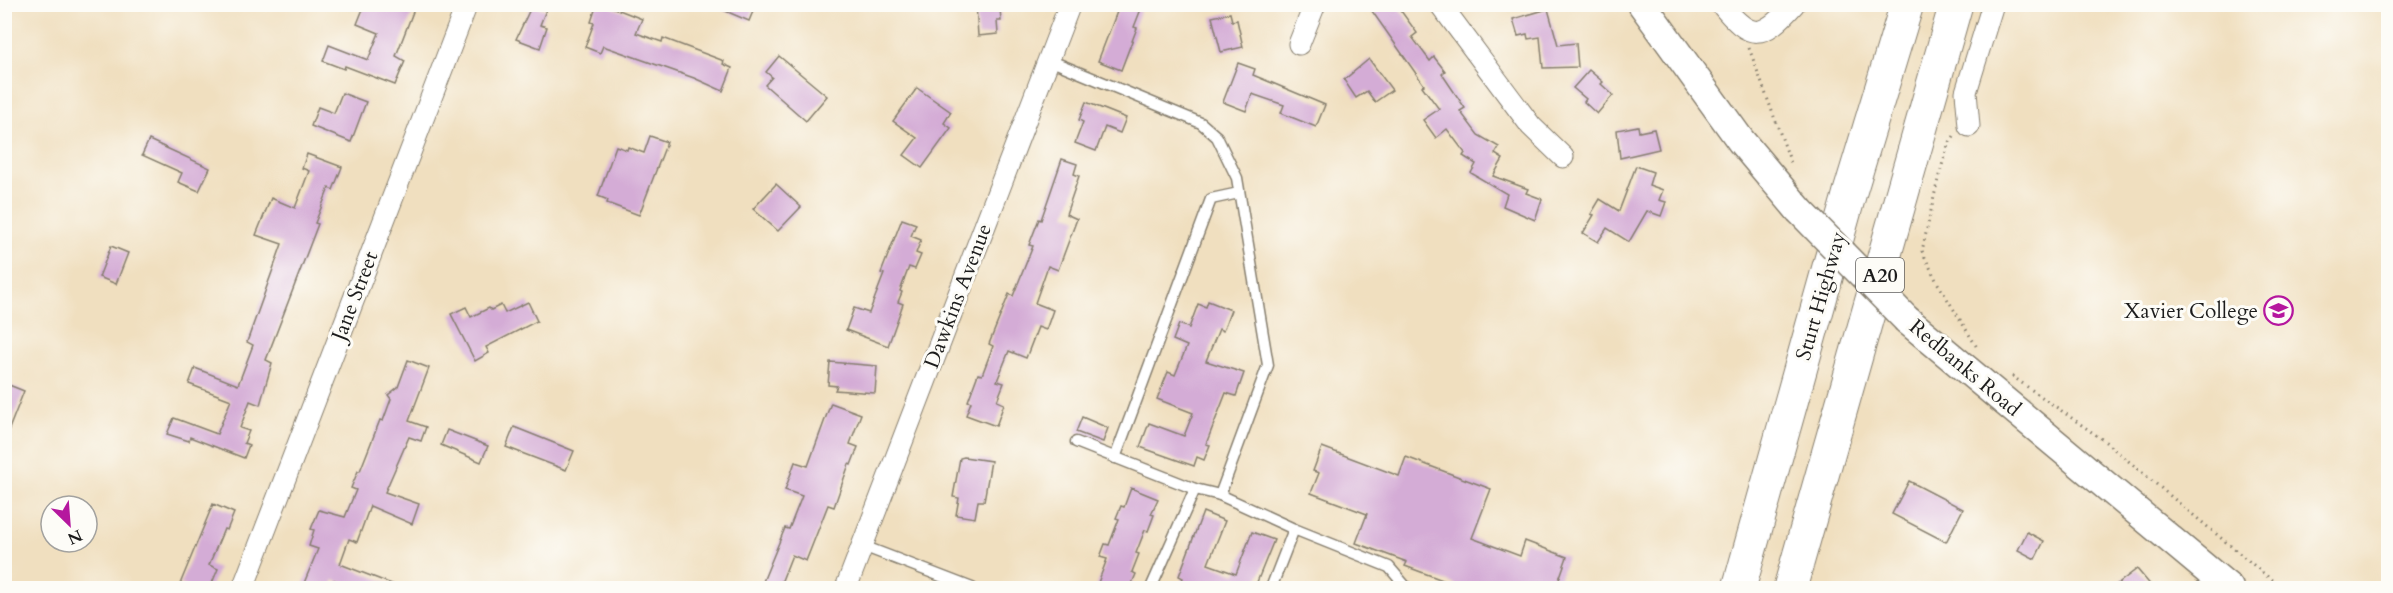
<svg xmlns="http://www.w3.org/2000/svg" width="2393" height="593" viewBox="0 0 2393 593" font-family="Cardo,serif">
  <rect width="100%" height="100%" fill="#fdfcf7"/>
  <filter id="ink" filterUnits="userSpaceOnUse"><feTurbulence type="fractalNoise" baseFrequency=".0167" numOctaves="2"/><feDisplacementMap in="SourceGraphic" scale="12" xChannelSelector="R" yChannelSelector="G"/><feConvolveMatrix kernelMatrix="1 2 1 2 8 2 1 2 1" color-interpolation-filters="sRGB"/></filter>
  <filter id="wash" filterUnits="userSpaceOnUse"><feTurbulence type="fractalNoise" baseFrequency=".008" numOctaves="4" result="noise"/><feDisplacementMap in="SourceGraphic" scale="24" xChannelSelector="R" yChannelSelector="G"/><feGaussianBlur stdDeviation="1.35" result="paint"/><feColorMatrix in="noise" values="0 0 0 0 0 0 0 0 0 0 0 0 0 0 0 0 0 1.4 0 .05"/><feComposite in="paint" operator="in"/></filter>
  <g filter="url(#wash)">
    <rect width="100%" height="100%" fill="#f0dfbf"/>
    <g id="blocks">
      <g fill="#d4acd6">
        <polygon points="365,4 416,4 396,56 405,61 395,85 345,66 344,69 323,61 329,45 368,60 379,33 357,24"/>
        <polygon points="597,4 604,4 642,19 636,33 662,42 663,38 724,61 723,64 732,68 723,91 694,78 603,46 600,53 585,47 594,23 591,22"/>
        <polygon points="709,4 756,4 749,21"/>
        <polygon points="976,4 996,4 996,8 1000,8 1001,21 997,21 998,34 978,36"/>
        <polygon points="1120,4 1143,4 1134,27 1137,28 1121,70 1098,61"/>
        <polygon points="1367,4 1396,4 1417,33 1412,37 1430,61 1434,57 1445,71 1442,74 1465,108 1460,111 1478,135 1499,147 1495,154 1503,159 1493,176 1528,189 1526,193 1542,199 1535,220 1503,206 1507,194 1471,173 1476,164 1463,156 1465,153 1447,129 1436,138 1423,120 1439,109 1422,86 1424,85"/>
        <polygon points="532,5 546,10 540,25 547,27 540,48 516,39"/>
        <polygon points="1548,9 1558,45 1576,43 1578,67 1543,68 1540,37 1528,39 1527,34 1518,36 1513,19"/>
        <polygon points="1230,13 1232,21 1237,20 1243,47 1221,52 1212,17"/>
        <polygon points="779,56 827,96 806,121 765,85 772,77 766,72"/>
        <polygon points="1369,59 1392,90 1375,102 1367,91 1356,98 1344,80"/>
        <polygon points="1238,63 1255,69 1253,75 1325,105 1316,127 1281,113 1284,105 1252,94 1246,111 1223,102"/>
        <polygon points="1589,70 1603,82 1601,84 1613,95 1597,114 1584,102 1586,99 1573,88"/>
        <polygon points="917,88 951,112 944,123 951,128 922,168 904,155 917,138 893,121"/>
        <polygon points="342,93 366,102 351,142 311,126 318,107 334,113"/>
        <polygon points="1086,102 1126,118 1120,133 1105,127 1096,151 1075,143 1083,122 1079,120"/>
        <polygon points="1638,126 1639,132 1654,129 1659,149 1620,158 1617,130"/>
        <polygon points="650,136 667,142 639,215 607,203 608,200 598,196 616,146 627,150 628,147 644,153"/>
        <polygon points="149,140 210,168 199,191 178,182 182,173 142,155"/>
        <polygon points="307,154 342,167 333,190 329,188 315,223 318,224 266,360 272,363 260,405 250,401 240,428 249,431 244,443 249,445 244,458 190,437 189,441 167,434 174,418 217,434 231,400 189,384 195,368 238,385 253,345 247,342 282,244 256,235 271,198 295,208 309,171 302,168"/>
        <polygon points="1062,159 1077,164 1074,174 1079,176 1066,214 1077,219 1058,270 1048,266 1035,303 1053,310 1046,330 1038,327 1026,358 1009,351 997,381 1004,383 997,401 1004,404 996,426 966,415 971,402 968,401 978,374 982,375 993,346 989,344 1009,294 1013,296 1033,246 1029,245 1039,219 1041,220"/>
        <polygon points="1636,166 1653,172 1649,185 1663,190 1659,200 1666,202 1661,216 1647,211 1629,242 1607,228 1598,242 1583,233 1594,215 1591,214 1600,199 1619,211"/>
        <polygon points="776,184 801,207 778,231 753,209"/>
        <polygon points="902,219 916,224 911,236 921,240 916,253 921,255 915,269 909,267 900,291 902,292 898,302 903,304 888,346 846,330 854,308 869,313 884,274 881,273"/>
        <polygon points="111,246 128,253 116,284 99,277"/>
        <polygon points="1208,301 1231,310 1223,331 1219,329 1206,361 1244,373 1236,396 1226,393 1206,444 1210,445 1204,460 1197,457 1194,466 1140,447 1149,423 1184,436 1193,413 1157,399 1168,372 1175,375 1187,346 1173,340 1179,324 1189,328 1198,304 1206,307"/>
        <polygon points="528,302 537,321 486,347 489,353 475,361 451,314 466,307 471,317 489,308 491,310 501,305 505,313"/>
        <polygon points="408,360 429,368 409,421 426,427 421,441 409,437 385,492 419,504 412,524 370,506 357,542 349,539 340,564 402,588 358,588 334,580 330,588 302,588 318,549 309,546 314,530 311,529 319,510 345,517 356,490 351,488 358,471 360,471 380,420 383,421 391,399 388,395 398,387"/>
        <polygon points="830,362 877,366 875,393 835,390 837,386 828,385"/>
        <polygon points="4,383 24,391 5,439 4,439"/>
        <polygon points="831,403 861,414 850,444 858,447 851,465 849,464 834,507 828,505 806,561 792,555 779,588 773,588 762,584 785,528 789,529 802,496 785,490 795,462 808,466"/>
        <polygon points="1082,417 1108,428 1103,442 1076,432"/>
        <polygon points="514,427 574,451 566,470 506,447"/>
        <polygon points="447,430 488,446 481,462 441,445"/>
        <polygon points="1322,447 1399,476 1406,457 1491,489 1472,538 1520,556 1525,541 1567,557 1556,588 1455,588 1456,585 1405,566 1407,562 1356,543 1367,514 1311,493 1319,473 1313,471"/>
        <polygon points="964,457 991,461 984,501 978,501 975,518 956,515 959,498 953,497 960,458"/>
        <polygon points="1909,481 1963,509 1946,542 1892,514"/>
        <polygon points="1131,488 1158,499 1151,514 1154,515 1148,531 1145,530 1136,553 1139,554 1132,572 1136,574 1130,588 1096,588 1107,559 1100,557 1105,544 1109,545 1119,519 1116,518 1121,506 1124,507"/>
        <polygon points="213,504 234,513 227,530 224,529 209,565 218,569 210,588 190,588 180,584"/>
        <polygon points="1203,512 1225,521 1208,564 1236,574 1252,532 1274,540 1257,582 1264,585 1264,588 1178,588 1183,578 1179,576"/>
        <polygon points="2027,532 2044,541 2035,559 2018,550"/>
        <polygon points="2137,569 2153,588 2112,588"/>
      </g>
    </g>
  </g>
  <g filter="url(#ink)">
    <use href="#blocks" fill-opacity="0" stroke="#867e6e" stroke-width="1.5"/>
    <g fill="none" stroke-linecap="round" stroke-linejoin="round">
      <defs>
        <g id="service">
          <polyline points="1049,60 1201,123 1217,137 1237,178 1268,365 1220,495"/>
          <polyline points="1076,442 1195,489 1220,495 1294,529 1389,567 1407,588"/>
          <polyline points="1115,458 1211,199 1239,193"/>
          <polyline points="863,546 972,588"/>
          <polyline points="1151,588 1195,489"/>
          <polyline points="1271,588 1294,529"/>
        </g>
        <g id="minor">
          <polyline points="1440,4 1531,126 1563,157"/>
          <path d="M1721,4C1751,41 1762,40 1794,4"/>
          <polyline points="1299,44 1315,4"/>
          <polyline points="1969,126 1966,92 1993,4"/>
          <polyline points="243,588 467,4"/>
          <polyline points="846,588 1070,4"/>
        </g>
        <g id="secondary">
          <polyline points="1642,4 1741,141 1799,210"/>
          <polyline points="1907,320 2229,588"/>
        </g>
        <g id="motorway">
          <polyline points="1739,588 1850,192 1907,4"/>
          <polyline points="1790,588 1956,4"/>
        </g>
      </defs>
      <use href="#service" stroke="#867e6e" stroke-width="13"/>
      <use href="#minor" stroke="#867e6e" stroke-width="23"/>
      <use href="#secondary" stroke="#867e6e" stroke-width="31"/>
      <use href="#motorway" stroke="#867e6e" stroke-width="35"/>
      <g stroke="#867e6e" stroke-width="3" stroke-dasharray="1.5 4.5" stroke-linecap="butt">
        <polyline points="1749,48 1792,166"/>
        <polyline points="1954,136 1948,145 1938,179 1922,251 1937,282 1978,349"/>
        <polyline points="2012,376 2103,440 2268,577 2286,588"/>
      </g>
      <use href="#service" stroke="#fff" stroke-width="10"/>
      <use href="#minor" stroke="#fff" stroke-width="21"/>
      <use href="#secondary" stroke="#fff" stroke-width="28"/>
      <use href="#motorway" stroke="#fff" stroke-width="33"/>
      <defs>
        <polyline id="secondary-bridge" points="1799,210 1907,320"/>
      </defs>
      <use href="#secondary-bridge" stroke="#867e6e" stroke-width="31" stroke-linecap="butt"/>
      <use href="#secondary-bridge" stroke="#fff" stroke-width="28"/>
    </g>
  </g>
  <defs>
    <symbol id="school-ring" viewBox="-11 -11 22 22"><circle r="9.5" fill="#fdfcf7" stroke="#b5179e" stroke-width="1.5"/><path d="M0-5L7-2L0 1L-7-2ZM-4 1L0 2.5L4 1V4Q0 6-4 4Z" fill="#b5179e"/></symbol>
  </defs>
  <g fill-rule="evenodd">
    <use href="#school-ring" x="2262" y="294" width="33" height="33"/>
  </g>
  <g text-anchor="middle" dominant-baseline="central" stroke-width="6" stroke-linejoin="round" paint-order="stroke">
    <rect fill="#fdfcf7" stroke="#605f5e" stroke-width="1.5" x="1856" y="258" width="48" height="34" rx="4.5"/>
    <g font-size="20" font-weight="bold" fill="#1c1c1c">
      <text x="1880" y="275">A20</text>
    </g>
    <g font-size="21" fill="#1c1c1c" stroke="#fdfcf7">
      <text transform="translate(355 296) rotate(-69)">Jane Street</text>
      <text transform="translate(958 296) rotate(-69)">Dawkins Avenue</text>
      <text transform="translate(1821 296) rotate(-74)">Sturt Highway</text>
      <text transform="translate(1965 368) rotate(40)">Redbanks Road</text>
    </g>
    <g font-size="21" fill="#1c1c1c" stroke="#fdfcf7" text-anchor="end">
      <text x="2258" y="311">Xavier College</text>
    </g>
  </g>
  <rect width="2393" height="593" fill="none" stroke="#fdfcf7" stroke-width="24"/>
  <g transform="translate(69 524) rotate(155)"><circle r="28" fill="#fdfcf7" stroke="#a3a29f" stroke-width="1.5"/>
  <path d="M0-4.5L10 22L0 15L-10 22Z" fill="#b5179e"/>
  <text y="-9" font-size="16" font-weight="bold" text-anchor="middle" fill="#1c1c1c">N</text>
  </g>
</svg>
